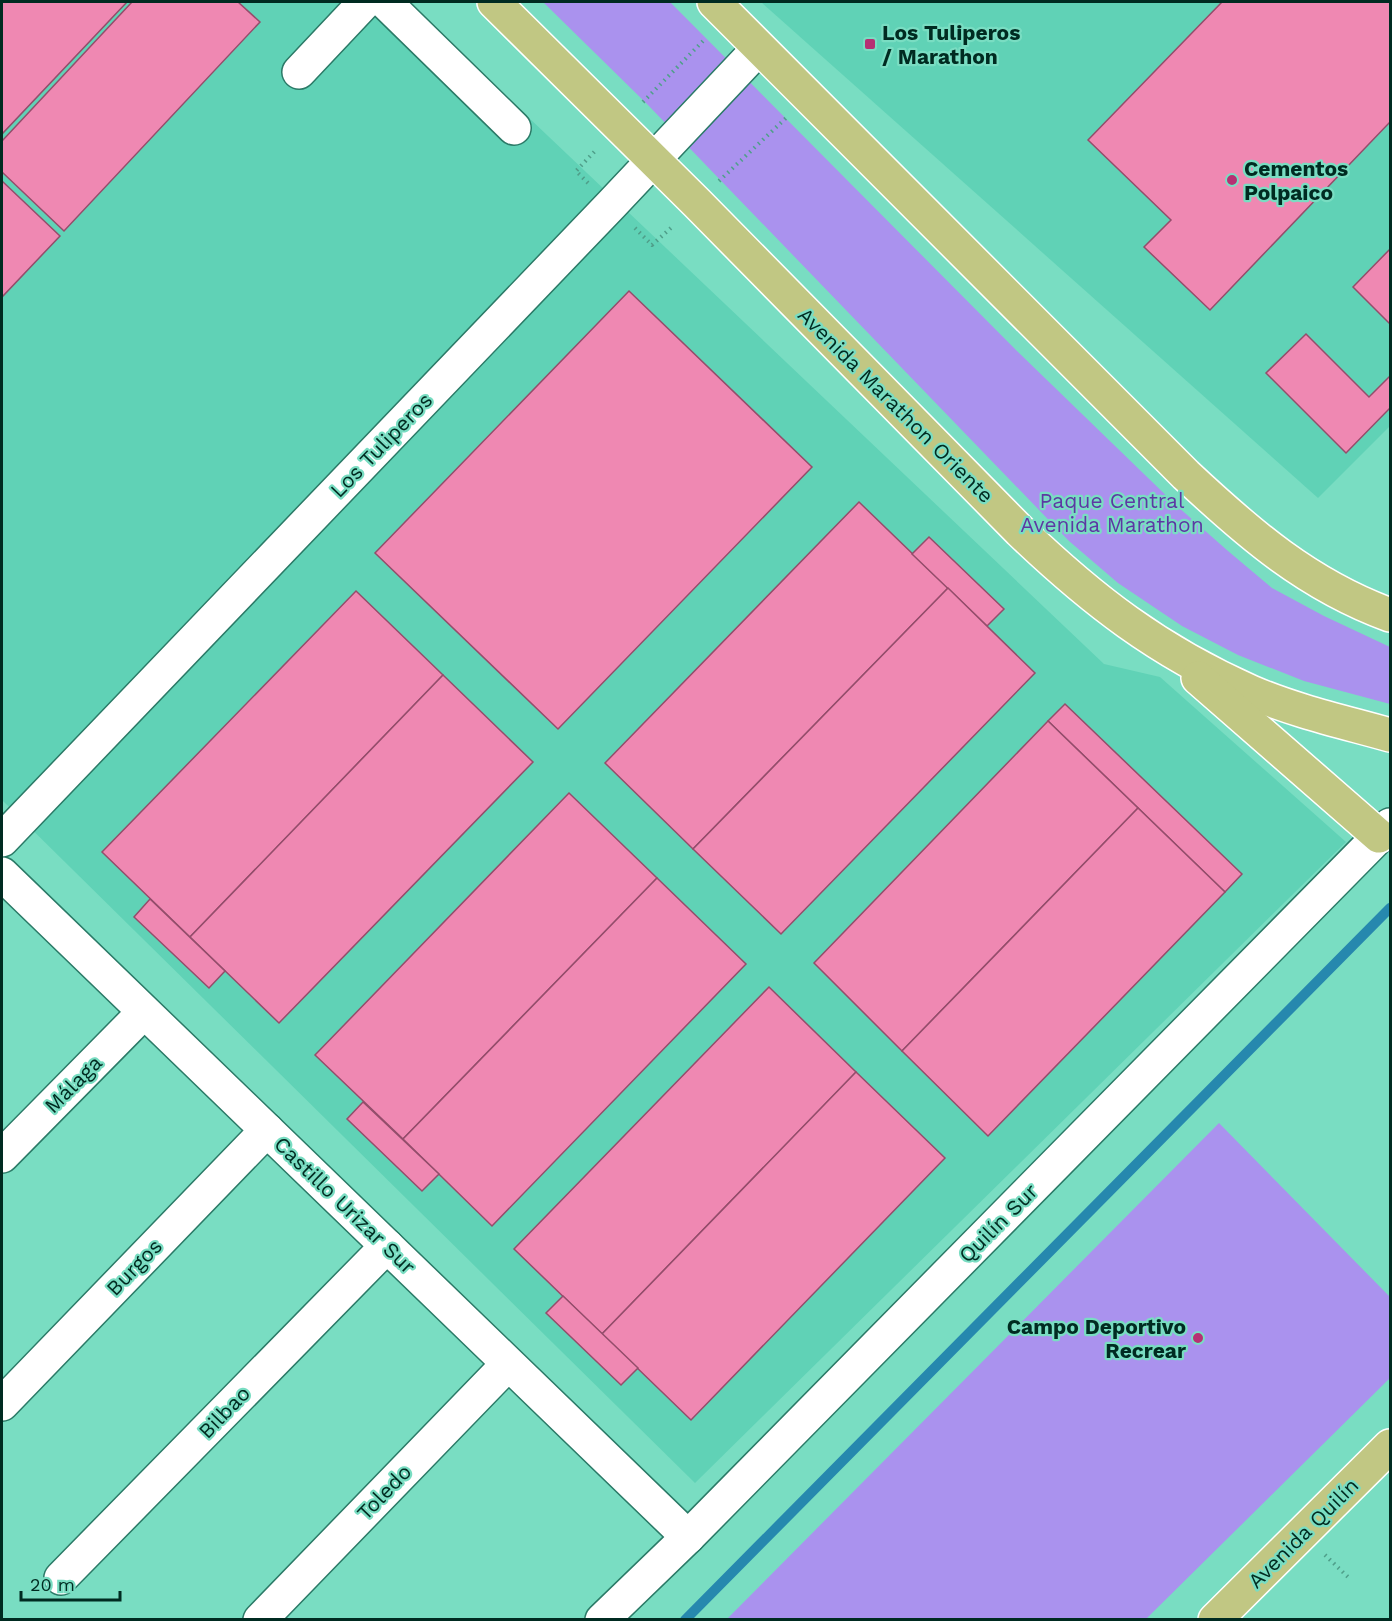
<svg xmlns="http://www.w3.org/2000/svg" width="1392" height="1621" viewBox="0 0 1392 1621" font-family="'Work Sans',sans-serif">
  <rect width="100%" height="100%" fill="#79ddc2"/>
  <g fill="#60d2b6">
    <polygon points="2,2 407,2 1104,664 1160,677 1346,842 695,1483 2,800"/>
    <polygon points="761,2 1390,2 1390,426 1318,498"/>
  </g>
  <g fill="#aa92ee">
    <polygon points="543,2 670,2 1017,351 1177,506 1228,551 1272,588 1324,616 1390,647 1390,704 1304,681 1238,655 1182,626 1118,583 1069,541 647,104"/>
    <polygon points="1219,1123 1390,1297 1390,1378 1146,1619 727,1619"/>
  </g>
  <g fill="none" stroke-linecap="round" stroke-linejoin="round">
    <polyline stroke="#2688ae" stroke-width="10" points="685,1620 1390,908"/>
  </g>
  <g fill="#ef88b2" stroke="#944d6b" stroke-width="1.5">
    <polygon points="2,2 127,2 2,134"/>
    <polygon points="132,2 238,2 260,22 64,231 2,172 2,141"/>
    <polygon points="1222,2 1390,2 1390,122 1210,310 1144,247 1171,220 1088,140"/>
    <polygon points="2,181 60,236 2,297"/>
    <polygon points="1390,249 1390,324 1353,287"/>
    <polygon points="629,291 812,467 558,729 375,553"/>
    <polygon points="1306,334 1369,397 1390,376 1390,408 1346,453 1266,373"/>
    <polygon points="859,502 948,588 693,849 605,763"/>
    <polygon points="929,537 1004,609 987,626 912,554"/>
    <polygon points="948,588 1035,673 781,934 693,849"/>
    <polygon points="356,591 443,675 190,937 102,852"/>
    <polygon points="443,675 533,762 279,1023 190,937"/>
    <polygon points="1065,704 1242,874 1225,892 1048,721"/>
    <polygon points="1048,721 1138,808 902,1051 814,963"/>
    <polygon points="569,793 657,878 403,1139 315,1055"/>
    <polygon points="1138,808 1225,892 988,1136 902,1051"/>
    <polygon points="657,878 746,964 492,1226 403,1139"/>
    <polygon points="150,899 225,971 209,988 134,917"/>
    <polygon points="769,987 856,1072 602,1334 514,1249"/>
    <polygon points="856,1072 945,1158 691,1420 602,1334"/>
    <polygon points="363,1102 439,1174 422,1191 347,1119"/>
    <polygon points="563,1296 638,1368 621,1385 546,1313"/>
  </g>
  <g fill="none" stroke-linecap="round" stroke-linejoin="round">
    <defs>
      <g id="minor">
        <polyline points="385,2 514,128"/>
        <polyline points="299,72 365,2"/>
        <polyline points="2,840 611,205 759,48"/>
        <polyline points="2,874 688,1537"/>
        <polyline points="2,1156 144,1012"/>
        <polyline points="2,1404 267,1130"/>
        <polyline points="61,1578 387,1246"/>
        <polyline points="260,1620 508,1364"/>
        <polyline points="602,1620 688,1537 1390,825"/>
      </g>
      <g id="major">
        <path d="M494,2L697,203L1020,531C1092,600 1158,651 1251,692C1295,711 1344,722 1390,735"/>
        <path d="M714,2L1186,475C1249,534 1308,585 1390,615"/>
        <polyline points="1198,678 1379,836"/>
        <polyline points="1215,1620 1390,1446"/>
      </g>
    </defs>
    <use href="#minor" stroke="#2b7a67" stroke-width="36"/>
    <use href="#major" stroke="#fff" stroke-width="36"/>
    <g stroke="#4f9f8a" stroke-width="4" stroke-dasharray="1.5 4.5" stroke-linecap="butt">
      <polyline points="643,102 705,39"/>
      <polyline points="719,181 786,118"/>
      <polyline points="588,183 576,171 596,150"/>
      <polyline points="635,228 652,245 673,226"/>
      <polyline points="1325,1555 1348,1577"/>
    </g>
    <use href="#minor" stroke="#fff" stroke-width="33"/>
    <use href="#major" stroke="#c1c783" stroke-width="33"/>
  </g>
  <g fill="#b63073" stroke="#79ddc2" stroke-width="2">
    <rect x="864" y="38" width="12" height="12" rx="3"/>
    <circle cx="1232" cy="180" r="6"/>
    <circle cx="1198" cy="1338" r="6"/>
  </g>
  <g text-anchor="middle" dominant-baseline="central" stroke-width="4.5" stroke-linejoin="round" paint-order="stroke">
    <g font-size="21" font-weight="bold" fill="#002b21" stroke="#79ddc2" text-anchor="start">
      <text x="882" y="32">Los Tuliperos<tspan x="882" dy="24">/ Marathon</tspan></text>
      <text x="1244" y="168">Cementos<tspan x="1244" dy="24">Polpaico</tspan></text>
      <text x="1186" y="1326" text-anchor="end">Campo Deportivo<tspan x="1186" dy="24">Recrear</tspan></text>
    </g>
    <g font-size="21" fill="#002b21" stroke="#79ddc2">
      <text transform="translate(896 405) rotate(45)">Avenida Marathon Oriente</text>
      <text transform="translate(381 445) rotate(-46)">Los Tuliperos</text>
      <text transform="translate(73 1084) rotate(-45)">Málaga</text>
      <text transform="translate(345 1205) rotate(44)">Castillo Urizar Sur</text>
      <text transform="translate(998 1223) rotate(-45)">Quilín Sur</text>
      <text transform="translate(134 1267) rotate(-46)">Burgos</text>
      <text transform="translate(224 1412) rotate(-46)">Bilbao</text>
      <text transform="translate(384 1492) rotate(-46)">Toledo</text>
      <text transform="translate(1303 1533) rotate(-45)">Avenida Quilín</text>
    </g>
    <g font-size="21" fill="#5d38a3" stroke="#79ddc2">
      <text x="1112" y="500">Paque Central<tspan x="1112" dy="24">Avenida Marathon</tspan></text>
    </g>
  </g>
  <rect width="1392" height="1621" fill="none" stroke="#002b21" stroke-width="6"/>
  <path d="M21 1591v9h99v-9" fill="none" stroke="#002b21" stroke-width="3"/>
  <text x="30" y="1591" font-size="18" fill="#002b21" stroke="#79ddc2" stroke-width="4.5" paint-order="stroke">20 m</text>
</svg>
